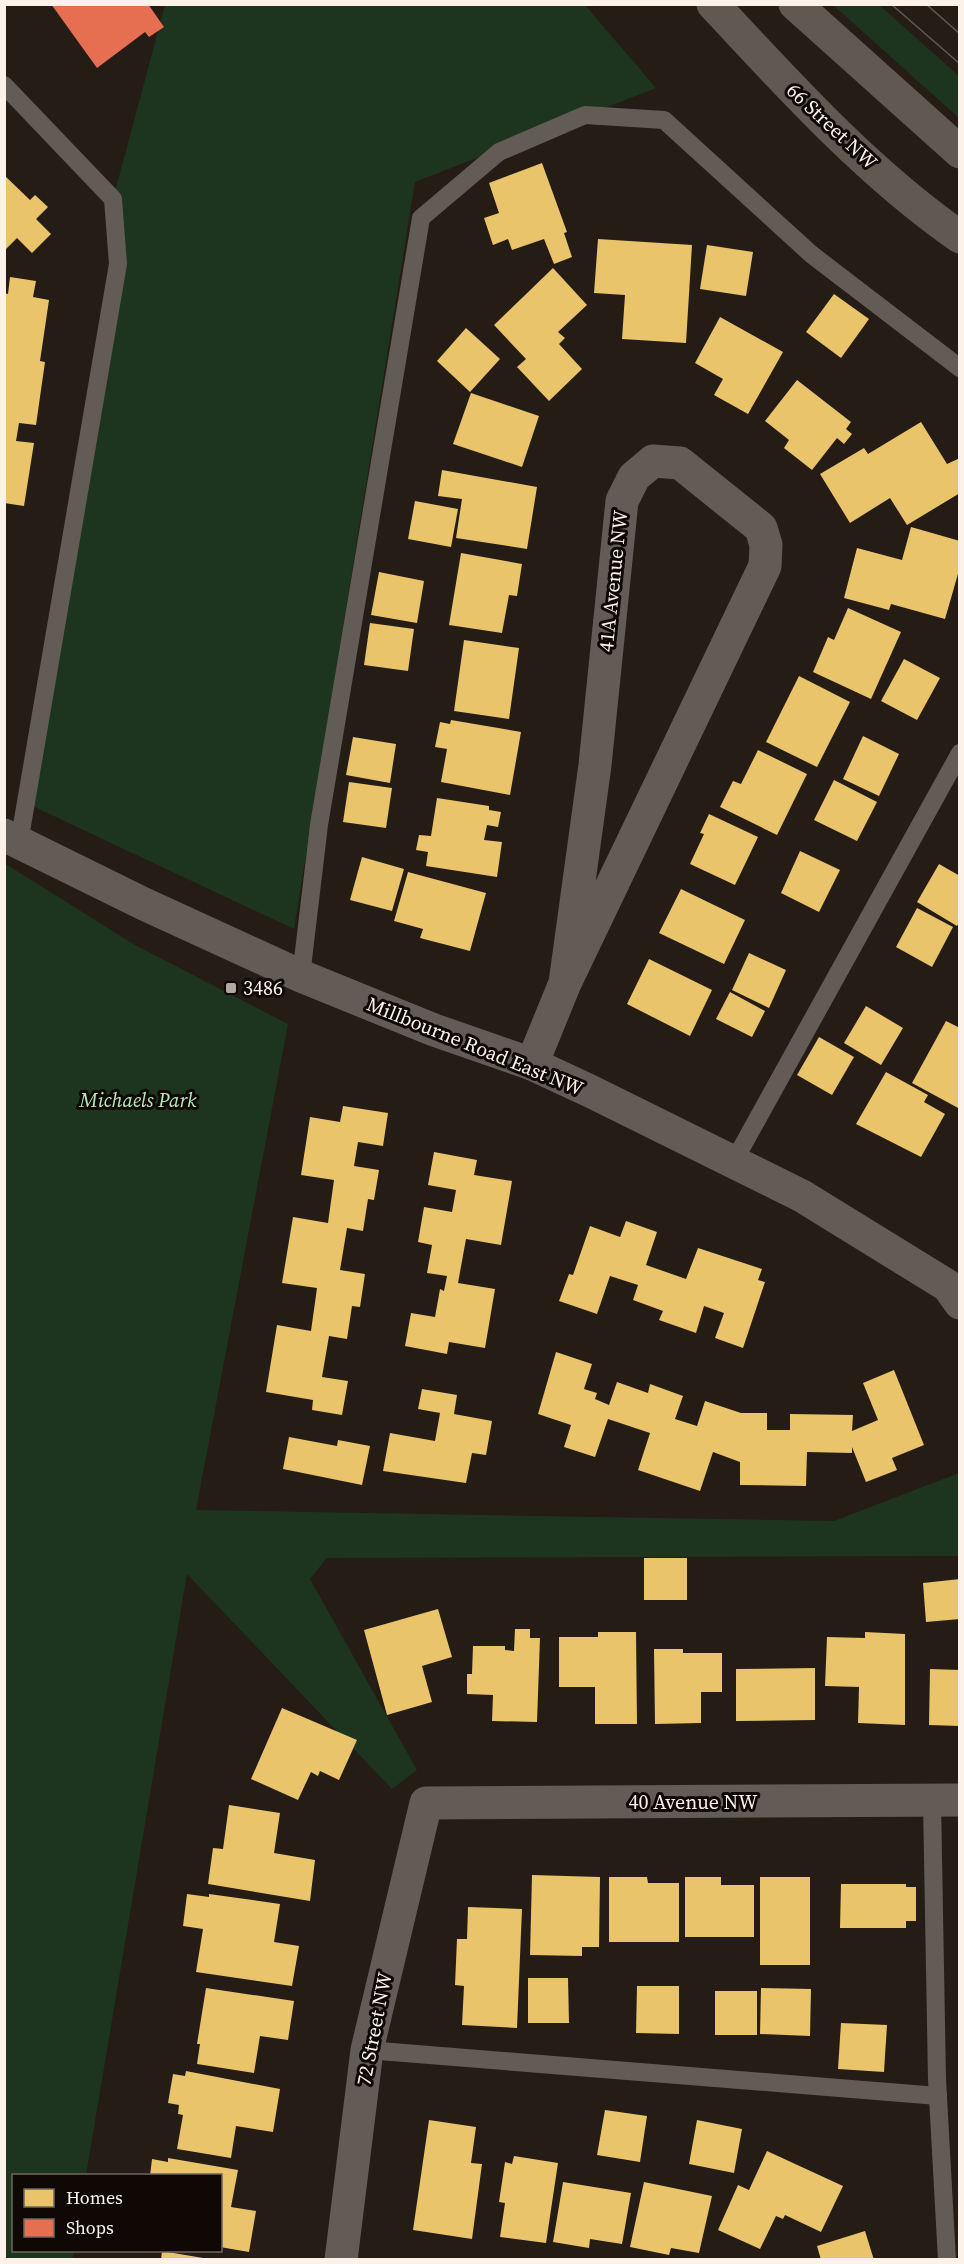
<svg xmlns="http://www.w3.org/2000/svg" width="964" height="2264" viewBox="0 0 964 2264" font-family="'Source Serif 4',serif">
  <rect width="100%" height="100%" fill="#251c15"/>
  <g fill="#1d341f">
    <polygon points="165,5 585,5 656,88 415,182 294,929 26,803 118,264 113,199"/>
    <polygon points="833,5 879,5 959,76 959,118"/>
    <polygon points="4,863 135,945 288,1024 196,1510 834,1521 959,1473 959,1556 327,1558 310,1579 417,1770 392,1789 187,1574 86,2175 14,2176 14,2250 74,2251 72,2260 4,2259"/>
  </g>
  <g fill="#e9c46a">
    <polygon points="542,163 567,232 564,233 572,257 554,264 544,239 512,250 508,239 493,245 484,218 499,213 489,183"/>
    <polygon points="4,175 30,200 35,195 48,207 36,219 51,234 32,253 17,238 4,251"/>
    <polygon points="598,239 692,245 686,343 622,339 625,295 594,293"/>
    <polygon points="707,245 753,252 746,296 700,289"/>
    <polygon points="553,268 587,305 558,332 565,338 559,344 582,369 549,401 517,367 526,359 494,325"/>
    <polygon points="10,277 36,281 33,297 49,300 40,361 45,362 36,425 19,423 16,441 34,443 24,506 4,503 4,293 8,294"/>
    <polygon points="834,294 869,319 841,358 806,332"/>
    <polygon points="720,317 783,352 748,414 714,395 723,379 695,363"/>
    <polygon points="466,328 500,359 470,392 437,361"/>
    <polygon points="797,380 851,422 846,429 852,434 844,444 837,438 812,470 784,448 789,440 765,421"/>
    <polygon points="471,393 539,416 522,467 453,444"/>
    <polygon points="921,422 947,464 960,458 960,493 907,525 890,498 850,523 820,474 864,448 868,454"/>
    <polygon points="442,470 537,487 527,549 456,538 462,499 438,496"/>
    <polygon points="415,501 458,509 451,547 408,539"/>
    <polygon points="911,527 960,541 960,567 945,619 891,604 889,610 844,598 857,548 902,560"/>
    <polygon points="461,553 522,564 517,596 509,595 502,633 449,625"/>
    <polygon points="379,572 424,581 417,623 371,615"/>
    <polygon points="848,608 901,632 871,699 813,672 828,637 834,640"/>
    <polygon points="370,623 414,629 408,671 364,665"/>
    <polygon points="464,640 519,648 509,719 454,711"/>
    <polygon points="904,659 940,678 917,720 881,701"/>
    <polygon points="799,676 850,702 817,767 766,742"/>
    <polygon points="451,720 521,732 510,795 441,782 447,749 435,747 440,722 450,724"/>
    <polygon points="863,736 899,754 879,796 843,779"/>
    <polygon points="353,737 396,744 390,783 346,775"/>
    <polygon points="758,750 807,774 777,835 720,807 733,781 741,784"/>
    <polygon points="834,780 877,802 857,841 814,820"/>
    <polygon points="349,782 392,788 386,828 343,822"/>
    <polygon points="437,798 489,806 489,810 501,812 498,827 487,825 484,840 502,842 497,877 426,866 428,852 416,850 419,835 431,836"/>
    <polygon points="709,814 758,837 735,885 690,864 704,834 700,833"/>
    <polygon points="800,851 840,870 819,912 781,893"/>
    <polygon points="362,857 404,869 392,911 350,900"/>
    <polygon points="939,864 960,876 960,921 957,926 917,902"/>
    <polygon points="408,872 486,893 470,951 420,938 423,929 394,921"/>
    <polygon points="681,889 745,920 724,964 659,933"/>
    <polygon points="917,908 953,927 932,967 896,947"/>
    <polygon points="749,953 786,970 769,1008 732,990"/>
    <polygon points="649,959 712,990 690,1036 627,1004"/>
    <polygon points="730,992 765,1011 752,1037 716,1019"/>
    <polygon points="866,1006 903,1028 881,1065 844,1043"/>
    <polygon points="946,1021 960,1028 960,1109 912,1083"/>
    <polygon points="819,1037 854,1057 832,1095 797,1075"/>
    <polygon points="886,1072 928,1095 924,1102 945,1114 921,1157 856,1124"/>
    <polygon points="343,1106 388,1113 383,1146 358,1142 354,1166 379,1170 374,1200 368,1199 363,1231 347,1228 340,1270 365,1274 360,1307 352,1306 347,1339 329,1336 322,1377 348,1381 342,1415 312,1410 313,1400 266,1392 277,1325 311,1331 317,1288 282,1283 293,1217 328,1223 334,1180 301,1175 310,1117 340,1122"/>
    <polygon points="434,1152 477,1160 474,1175 512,1181 501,1245 466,1239 458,1283 495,1289 485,1348 449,1342 447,1354 405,1346 411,1313 435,1317 440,1289 444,1291 447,1276 427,1273 432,1245 418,1242 424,1207 452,1212 456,1190 428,1185"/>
    <polygon points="626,1221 657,1232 646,1265 686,1279 698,1248 762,1269 758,1280 765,1282 743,1348 715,1338 724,1313 704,1306 696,1333 659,1320 663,1311 633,1300 638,1285 610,1276 597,1314 559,1301 569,1274 573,1275 590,1226 620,1237"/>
    <polygon points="556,1352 592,1364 584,1389 597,1393 595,1399 609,1405 617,1382 648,1393 650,1384 683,1396 675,1419 697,1426 705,1401 741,1413 767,1413 767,1430 790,1430 790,1414 853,1415 852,1431 878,1420 863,1383 894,1370 924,1445 892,1458 897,1470 866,1482 852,1447 852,1453 807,1452 806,1486 740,1485 740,1462 713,1452 700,1491 638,1470 650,1433 608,1419 595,1457 564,1447 571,1425 538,1414"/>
    <polygon points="422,1389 457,1395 454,1414 492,1421 486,1455 472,1453 466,1483 383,1471 390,1433 435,1441 440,1413 418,1409"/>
    <polygon points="289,1437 337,1446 338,1440 370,1446 362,1485 283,1469"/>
    <rect x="644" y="1558" width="43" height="42"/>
    <polygon points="960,1579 960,1619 926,1622 923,1583"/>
    <polygon points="438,1609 452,1657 422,1666 432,1702 387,1715 364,1630"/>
    <polygon points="515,1629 530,1629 530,1638 540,1638 537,1722 492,1721 493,1695 467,1694 467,1674 472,1674 473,1646 505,1646 505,1650 514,1651"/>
    <polygon points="598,1632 636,1632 637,1724 595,1724 595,1687 559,1687 559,1637 598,1637"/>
    <polygon points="865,1632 905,1634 905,1725 858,1723 859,1687 825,1686 827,1637 865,1638"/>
    <polygon points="654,1649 683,1649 683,1653 722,1653 722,1692 701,1692 701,1723 655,1724"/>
    <polygon points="815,1668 815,1720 736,1721 736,1669"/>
    <polygon points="930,1669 960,1670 960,1726 929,1725"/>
    <polygon points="282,1708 357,1740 339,1780 320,1771 318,1776 311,1772 298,1800 251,1779"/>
    <polygon points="229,1805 280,1813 274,1853 315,1860 310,1901 208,1884 213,1848 223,1849"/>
    <polygon points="532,1875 600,1877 599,1947 582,1947 582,1956 530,1955"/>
    <polygon points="609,1877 647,1877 648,1883 679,1883 679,1942 609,1942"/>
    <polygon points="685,1877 721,1877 721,1885 754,1885 754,1937 685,1937"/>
    <rect x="760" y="1877" width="50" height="88"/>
    <polygon points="841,1884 906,1884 906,1887 916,1887 916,1921 906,1921 906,1928 840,1928"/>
    <polygon points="187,1894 209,1897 209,1894 280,1904 274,1942 299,1946 292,1986 196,1972 203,1929 183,1926"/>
    <polygon points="468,1907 522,1909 517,2028 462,2025 464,1986 455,1985 457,1939 467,1939"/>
    <polygon points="528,1978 568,1978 569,2023 528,2023"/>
    <polygon points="637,1986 679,1986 679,2034 636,2033"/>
    <polygon points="206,1988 294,2001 288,2040 260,2036 254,2073 197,2064 200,2044 197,2044"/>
    <polygon points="761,1988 811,1989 810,2036 760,2034"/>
    <rect x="715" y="1991" width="42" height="44"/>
    <polygon points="841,2023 887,2025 884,2072 838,2069"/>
    <polygon points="186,2071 280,2089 273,2132 236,2126 231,2158 177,2149 183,2115 178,2114 179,2105 168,2103 173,2074 185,2076"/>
    <polygon points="605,2110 647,2116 640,2162 597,2155"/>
    <polygon points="429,2120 476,2127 471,2163 482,2164 472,2239 413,2230"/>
    <polygon points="697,2120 742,2129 734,2173 689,2164"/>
    <polygon points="767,2151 843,2186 821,2232 785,2215 783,2219 776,2216 760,2249 718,2230 738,2185 749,2190"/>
    <polygon points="514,2156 558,2163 546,2243 500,2237 505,2203 499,2202 505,2162 512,2164"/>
    <polygon points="168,2158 238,2170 231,2207 256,2211 249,2252 220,2247 220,2176 150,2176 152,2159 168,2162"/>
    <polygon points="563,2182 631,2193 622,2244 590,2239 589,2248 553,2242"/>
    <polygon points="644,2182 712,2196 699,2253 671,2248 669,2255 630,2247"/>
    <polygon points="865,2231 874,2260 821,2260 817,2246"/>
    <polygon points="162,2251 203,2258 203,2260 161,2260"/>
  </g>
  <polygon fill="#e76f51" points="51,4 148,4 164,27 149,37 145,32 97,68"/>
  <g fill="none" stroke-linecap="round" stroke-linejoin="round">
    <g stroke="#635c56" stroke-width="18">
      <polyline points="4,85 113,199 118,264 19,843"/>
      <polyline points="301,976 319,825 421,218 499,152 585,115 664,120 811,254 960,368"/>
      <polyline points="733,1163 960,753"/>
      <polyline points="932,1801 937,2079 947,2260"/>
      <polyline points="367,2050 938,2096"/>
    </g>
    <g stroke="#635c56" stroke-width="33">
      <polyline points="532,1064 565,983 765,566 766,545 761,528 680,463 653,461 634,477 622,501 595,765 565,983"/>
      <polyline points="341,2260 367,2050 426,1803 960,1800"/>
    </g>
    <polyline stroke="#635c56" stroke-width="33" points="4,835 144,904 301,976 434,1030 532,1064 590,1091 802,1196 948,1286 960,1303"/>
    <g stroke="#625852" stroke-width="33">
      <path d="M713,4C788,85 869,174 960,237"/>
      <polyline points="795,4 960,152"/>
    </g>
    <g stroke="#615b55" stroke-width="1.5">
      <polyline points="891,4 960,64"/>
      <polyline points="926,4 960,34"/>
    </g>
  </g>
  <rect fill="#b1a79f" stroke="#0f0804" stroke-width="2" x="225" y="982" width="12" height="12" rx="3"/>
  <g text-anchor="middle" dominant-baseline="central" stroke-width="6" stroke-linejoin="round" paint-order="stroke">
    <g font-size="20" fill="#fdf2e9" stroke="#0f0804">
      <text transform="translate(832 126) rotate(43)">66 Street NW</text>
      <text transform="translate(613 581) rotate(-84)">41A Avenue NW</text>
      <text transform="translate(475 1046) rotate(22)">Millbourne Road East NW</text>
      <text x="693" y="1802">40 Avenue NW</text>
      <text transform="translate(374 2029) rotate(-79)">72 Street NW</text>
    </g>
    <g font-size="20" fill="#fdf2e9" stroke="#0f0804" text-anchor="start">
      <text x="243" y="988">3486</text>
    </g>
    <g font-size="20" font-style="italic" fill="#b4ecba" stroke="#0f0804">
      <text x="138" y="1100">Michaels Park</text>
    </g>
  </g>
  <rect width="964" height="2264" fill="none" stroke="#fdf2e9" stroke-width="12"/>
  <rect x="12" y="2174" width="210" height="78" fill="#0f0804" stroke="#6e6660" stroke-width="1.5"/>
  <rect x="24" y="2189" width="30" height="18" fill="#e9c46a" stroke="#6e6660" stroke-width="1.5"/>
  <text x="66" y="2204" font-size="18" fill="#fdf2e9">Homes</text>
  <rect x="24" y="2219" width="30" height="18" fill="#e76f51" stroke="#6e6660" stroke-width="1.5"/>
  <text x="66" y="2234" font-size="18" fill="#fdf2e9">Shops</text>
</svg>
